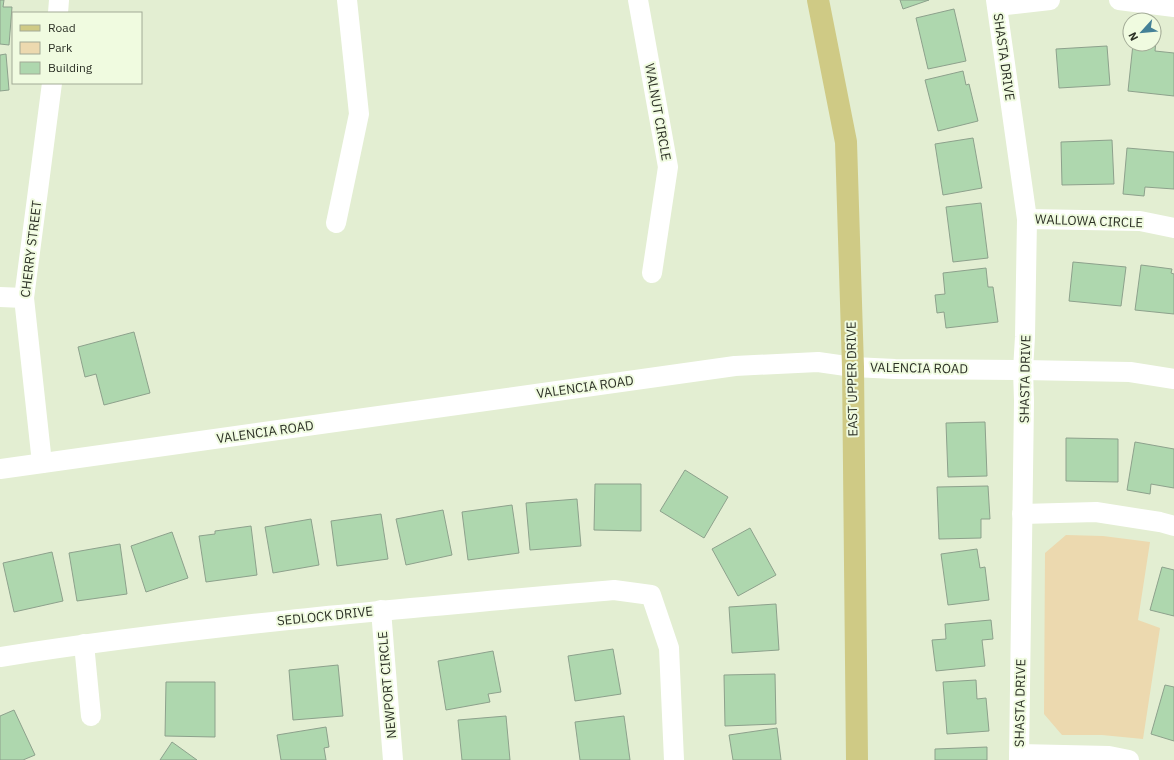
<svg xmlns="http://www.w3.org/2000/svg" width="1174" height="760" viewBox="0 0 1174 760" font-family="'IBM Plex Sans',sans-serif">
  <rect width="100%" height="100%" fill="#e3eed2"/>
  <polygon fill="#ecd9af" points="1066,535 1103,536 1150,542 1138,620 1160,628 1143,739 1102,735 1062,735 1044,714 1045,553"/>
  <g fill="#aed7ae" stroke="#8da18c">
    <polygon points="0,0 4,0 3,7 12,7 9,45 0,44"/>
    <polygon points="900,0 929,0 903,9"/>
    <polygon points="954,9 966,61 928,69 916,18"/>
    <polygon points="1154,41 1156,41 1155,51 1174,53 1174,96 1128,91 1133,44 1154,44"/>
    <polygon points="1107,46 1110,85 1059,88 1056,49"/>
    <polygon points="6,54 9,90 0,91 0,55"/>
    <polygon points="963,71 966,85 969,84 978,121 938,131 925,80"/>
    <polygon points="973,138 982,188 943,195 935,144"/>
    <polygon points="1112,140 1114,184 1062,185 1061,142"/>
    <polygon points="1127,148 1174,152 1174,189 1145,187 1144,196 1123,194"/>
    <polygon points="981,203 988,258 953,262 946,207"/>
    <polygon points="1073,262 1126,267 1121,306 1069,301"/>
    <polygon points="1141,265 1172,269 1171,273 1174,274 1174,314 1135,310"/>
    <polygon points="986,268 988,287 993,287 998,322 946,328 944,312 937,313 935,295 945,294 943,273"/>
    <polygon points="134,332 150,393 104,405 96,374 85,377 78,347"/>
    <polygon points="985,422 987,476 948,477 946,423"/>
    <polygon points="1066,438 1118,439 1118,482 1066,481"/>
    <polygon points="1135,442 1174,449 1174,488 1151,484 1150,494 1127,490"/>
    <polygon points="685,470 728,497 704,538 660,511"/>
    <polygon points="595,484 641,484 641,531 594,530"/>
    <polygon points="988,486 990,519 981,519 981,538 939,539 937,487"/>
    <polygon points="577,499 581,546 530,550 526,503"/>
    <polygon points="512,505 519,553 468,560 462,512"/>
    <polygon points="443,510 452,555 406,565 396,519"/>
    <polygon points="381,514 388,559 337,566 331,521"/>
    <polygon points="311,519 319,565 273,573 265,527"/>
    <polygon points="251,526 257,575 206,582 199,536 215,534 215,531"/>
    <polygon points="750,528 776,575 738,596 712,549"/>
    <polygon points="172,532 188,578 146,592 131,546"/>
    <polygon points="120,544 127,594 77,601 69,553"/>
    <polygon points="977,549 980,568 985,567 989,600 948,605 941,554"/>
    <polygon points="52,552 63,601 14,612 3,563"/>
    <polygon points="1162,567 1174,570 1174,616 1150,610"/>
    <polygon points="776,604 779,650 732,653 729,607"/>
    <polygon points="991,620 993,639 982,640 985,666 936,671 932,640 946,639 945,624"/>
    <polygon points="613,649 621,694 575,701 568,656"/>
    <polygon points="493,651 501,692 488,694 490,702 446,710 438,661"/>
    <polygon points="338,665 343,716 293,720 289,670"/>
    <polygon points="775,674 776,724 725,726 724,675"/>
    <polygon points="976,680 977,699 986,698 989,731 947,734 943,682"/>
    <polygon points="166,682 215,682 215,737 165,736"/>
    <polygon points="1165,685 1174,687 1174,741 1151,734"/>
    <polygon points="14,710 35,755 23,760 0,760 0,716"/>
    <polygon points="506,716 510,760 462,760 458,720"/>
    <polygon points="624,716 630,760 580,760 575,722"/>
    <polygon points="326,727 329,747 324,748 326,760 281,760 277,735"/>
    <polygon points="777,728 781,760 733,760 729,735"/>
    <polygon points="172,742 197,760 160,760"/>
    <polygon points="987,747 987,760 935,760 935,749"/>
  </g>
  <g fill="none" stroke-linecap="round" stroke-linejoin="round">
    <g stroke="#fff" stroke-width="20">
      <polyline points="638,0 668,167 652,273"/>
      <polyline points="996,0 1027,219 1025,337 1023,370 1024,401 1019,760"/>
      <polyline points="1119,0 1174,7"/>
      <polyline points="997,6 1050,0"/>
      <polyline points="58,13 59,0"/>
      <polyline points="1027,219 1140,221 1174,228"/>
      <polyline points="336,223 359,114 347,0"/>
      <polyline points="0,297 24,298"/>
      <polyline points="42,463 24,298 52,83"/>
      <polyline points="0,469 735,366 818,362 853,367 895,369 1023,370 1130,372 1174,379"/>
      <polyline points="1022,514 1096,512 1160,522 1174,526"/>
      <polyline points="381,610 393,760"/>
      <polyline points="84,644 91,716"/>
      <path d="M0,657C203,625 409,608 614,590L651,595L669,648L674,760"/>
      <polyline points="1019,754 1109,756 1129,760"/>
    </g>
    <polyline stroke="#cfca85" stroke-width="22" points="818,0 846,142 853,367 857,760"/>
  </g>
  <g text-anchor="middle" dominant-baseline="central" stroke-width="4" stroke-linejoin="round" paint-order="stroke">
    <g font-size="13" fill="#2c3126" stroke="#f0fbe0">
      <text transform="translate(1004 57) rotate(82)">SHASTA DRIVE</text>
      <text transform="translate(658 112) rotate(80)">WALNUT CIRCLE</text>
      <text transform="translate(1089 221) rotate(2)">WALLOWA CIRCLE</text>
      <text transform="translate(31 249) rotate(-83)">CHERRY STREET</text>
      <text transform="translate(919 368) rotate(1)">VALENCIA ROAD</text>
      <text transform="translate(852 379) rotate(-91)">EAST UPPER DRIVE</text>
      <text transform="translate(1025 379) rotate(-89)">SHASTA DRIVE</text>
      <text transform="translate(585 387) rotate(-8)">VALENCIA ROAD</text>
      <text transform="translate(265 432) rotate(-8)">VALENCIA ROAD</text>
      <text transform="translate(325 616) rotate(-6)">SEDLOCK DRIVE</text>
      <text transform="translate(387 685) rotate(-95)">NEWPORT CIRCLE</text>
      <text transform="translate(1020 703) rotate(-89)">SHASTA DRIVE</text>
    </g>
  </g>
  <rect x="12" y="12" width="130" height="72" fill="#f0fbe0" stroke="#a2aa96"/>
  <rect x="20" y="25" width="20" height="6" fill="#cfca85" stroke="#a2aa96"/>
  <text x="48" y="32" font-size="12" fill="#2c3126">Road</text>
  <rect x="20" y="42" width="20" height="12" fill="#ecd9af" stroke="#a2aa96"/>
  <text x="48" y="52" font-size="12" fill="#2c3126">Park</text>
  <rect x="20" y="62" width="20" height="12" fill="#aed7ae" stroke="#a2aa96"/>
  <text x="48" y="72" font-size="12" fill="#2c3126">Building</text>
  <g transform="translate(1142 32) rotate(243)"><circle r="19" fill="#f0fbe0" stroke="#a2aa96"/>
  <path d="M0-3L7 15L0 10L-7 15Z" fill="#448197"/>
  <text y="-6" font-size="11" font-weight="bold" text-anchor="middle" fill="#2c3126">N</text>
  </g>
</svg>
